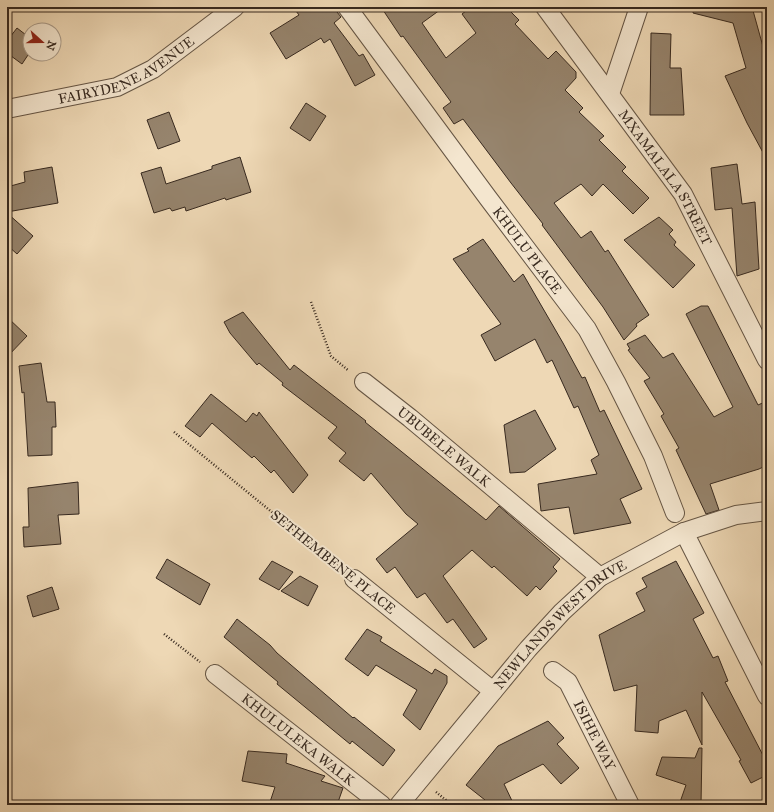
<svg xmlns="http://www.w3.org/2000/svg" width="774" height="812" viewBox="0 0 774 812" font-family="'IM FELL Great Primer',serif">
  <rect width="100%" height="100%" fill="#eed8b5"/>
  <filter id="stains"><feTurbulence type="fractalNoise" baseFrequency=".005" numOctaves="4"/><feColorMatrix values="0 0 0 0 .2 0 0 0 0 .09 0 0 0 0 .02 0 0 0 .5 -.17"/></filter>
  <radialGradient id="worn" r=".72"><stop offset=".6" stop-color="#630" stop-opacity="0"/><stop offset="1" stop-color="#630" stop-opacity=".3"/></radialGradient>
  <g fill="#96846d" stroke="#37291f">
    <polygon points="293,7 333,7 341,17 334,23 359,56 363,54 375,75 355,86 330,39 324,43 321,38 286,59 270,33 299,15"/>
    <polygon points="381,7 444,7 422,23 446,58 476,33 462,14 471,7 506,7 519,20 515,24 548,59 556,51 576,72 576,78 565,90 583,108 579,112 604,136 599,140 626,167 622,171 649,198 633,214 603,184 592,196 581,184 554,203 581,238 591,231 605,252 608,250 649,315 636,324 637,326 624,340 603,307 542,225 543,224 511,183 463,119 454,124 443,108 451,102 403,36 401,37"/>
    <polygon points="694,7 752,7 767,61 767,160 747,123 725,76 746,68 733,23 693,13"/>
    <polygon points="17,28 30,38 30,52 22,64 7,53 7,41"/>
    <polygon points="651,33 671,34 670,68 681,68 684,115 650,115"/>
    <polygon points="306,103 326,116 310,141 290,128"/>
    <polygon points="169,112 180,141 158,149 147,120"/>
    <polygon points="240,157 251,192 226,200 225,198 186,211 185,207 172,211 170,208 154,213 141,173 161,167 166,184 212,169 212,166"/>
    <polygon points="737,164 742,204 755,202 759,269 737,276 732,208 715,210 711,168"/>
    <polygon points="52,167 58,203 7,212 7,187 25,182 24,172"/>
    <polygon points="7,213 33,236 17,254 7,245"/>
    <polygon points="659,217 673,230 669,234 676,242 674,245 695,265 673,288 624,240"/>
    <polygon points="483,239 514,282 523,274 563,343 582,378 585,377 600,412 604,410 642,489 620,499 631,523 574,534 569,507 541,511 538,484 597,474 591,460 599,455 578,406 574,408 552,360 547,363 535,339 495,361 481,335 501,324 453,259 469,251 467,249"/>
    <polygon points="701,306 708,306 758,405 767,401 767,465 759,469 710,484 719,510 706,514 676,450 679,448 661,416 664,414 644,381 650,378 628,350 630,349 627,344 645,335 663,358 673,353 714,417 733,407 686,314"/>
    <polygon points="243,312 290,370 294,365 366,421 365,422 486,520 499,506 560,559 553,567 557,571 540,590 536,586 527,596 494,566 492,568 472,550 443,576 487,639 474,648 453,619 447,623 425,593 417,598 395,567 387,573 376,559 418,524 406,514 371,473 364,481 339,461 346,453 328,438 337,427 282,385 283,383 259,363 257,365 230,333 224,322"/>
    <polygon points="7,317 27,336 7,357"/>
    <polygon points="41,363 47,402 55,402 56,427 52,427 52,455 28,456 24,392 22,393 19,366"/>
    <polygon points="211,394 246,422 253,413 257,416 259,412 308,475 293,493 274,470 271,473 254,456 252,458 212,423 200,437 185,426"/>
    <polygon points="535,410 556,449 525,472 510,473 504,425"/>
    <polygon points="78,482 79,514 58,515 61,544 24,547 23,527 29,527 28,488"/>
    <polygon points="167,559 210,584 200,605 156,578"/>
    <polygon points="272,561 293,572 279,590 259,579"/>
    <polygon points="676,561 704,613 693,619 713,658 718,656 728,681 725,682 767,763 767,775 751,783 739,761 741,760 702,692 702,745 686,710 659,721 658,733 635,731 637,685 614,691 599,635 645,611 636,593 647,587 642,578"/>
    <polygon points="300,576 318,586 308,606 281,591"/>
    <polygon points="52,587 59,609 33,617 27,596"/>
    <polygon points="237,619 270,645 277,653 353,718 354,717 395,750 383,766 352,741 350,744 277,684 278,682 224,637"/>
    <polygon points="367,629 382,637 380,641 432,674 435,669 447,676 447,683 420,730 403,715 417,690 376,665 368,676 345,659"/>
    <polygon points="548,721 564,738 557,744 579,768 561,784 543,764 504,784 514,805 487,805 485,800 466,785 498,746"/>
    <polygon points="699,748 702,748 701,805 679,805 686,785 656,775 662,757 695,758"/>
    <polygon points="248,751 287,754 286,763 325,776 321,781 343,788 337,805 269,805 275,787 242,781"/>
  </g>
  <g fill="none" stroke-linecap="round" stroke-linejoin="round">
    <defs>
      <g id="minor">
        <path id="s1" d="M347,7L488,198L587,329L616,382L653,456L675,513"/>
        <path id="s2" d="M545,7L683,194L767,360"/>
        <polyline points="610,94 639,7"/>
        <path id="s3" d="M7,109L117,87L153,69L235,7"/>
        <path id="s4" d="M364,382L410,418L600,577"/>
        <polyline points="684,532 767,696"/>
        <polyline points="354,579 493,691"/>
        <path id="s5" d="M553,671L568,682L630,805"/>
        <path id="s6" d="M215,674L382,805"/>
        <path id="s7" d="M399,805L528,649L562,612L600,577L684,532L736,515L767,511"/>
      </g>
    </defs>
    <use href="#minor" stroke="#655544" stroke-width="20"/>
    <g stroke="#37291f" stroke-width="2.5" stroke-dasharray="1 2" stroke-linecap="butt">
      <polyline points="311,302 331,356 349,371"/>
      <polyline points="174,432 339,567"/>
      <polyline points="164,634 200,662"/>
      <polyline points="436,792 452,805"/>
    </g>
    <use href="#minor" stroke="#f4e6cf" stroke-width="18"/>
  </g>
  <g text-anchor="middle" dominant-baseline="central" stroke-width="4" stroke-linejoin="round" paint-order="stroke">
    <g font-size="14" fill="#37291f" stroke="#f4e6cf">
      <text stroke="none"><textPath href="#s3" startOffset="127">FAIRYDENE AVENUE</textPath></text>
      <text stroke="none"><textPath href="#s2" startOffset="209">MXAMALALA STREET</textPath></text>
      <text stroke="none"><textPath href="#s1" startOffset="303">KHULU PLACE</textPath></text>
      <text stroke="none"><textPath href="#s4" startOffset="103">UBUBELE WALK</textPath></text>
      <text transform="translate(333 562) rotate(39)">SETHEMBENE PLACE</text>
      <text stroke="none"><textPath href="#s7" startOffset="243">NEWLANDS WEST DRIVE</textPath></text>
      <text stroke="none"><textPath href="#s5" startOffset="78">ISIHE WAY</textPath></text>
      <text stroke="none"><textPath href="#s6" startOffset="106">KHULULEKA WALK</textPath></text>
    </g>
  </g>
  <rect width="774" height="812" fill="none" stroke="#eed8b5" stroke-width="24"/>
  <rect x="8" y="8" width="758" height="796" fill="none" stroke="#37291f" stroke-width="2"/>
  <rect x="12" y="12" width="750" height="788" fill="none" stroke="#37291f"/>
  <g transform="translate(42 42) rotate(111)"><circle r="19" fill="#f4e6cf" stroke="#a89a89"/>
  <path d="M0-3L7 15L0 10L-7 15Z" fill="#8f2418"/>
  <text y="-6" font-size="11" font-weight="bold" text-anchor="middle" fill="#37291f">N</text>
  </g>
  <rect width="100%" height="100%" filter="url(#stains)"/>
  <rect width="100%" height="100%" fill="url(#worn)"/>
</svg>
